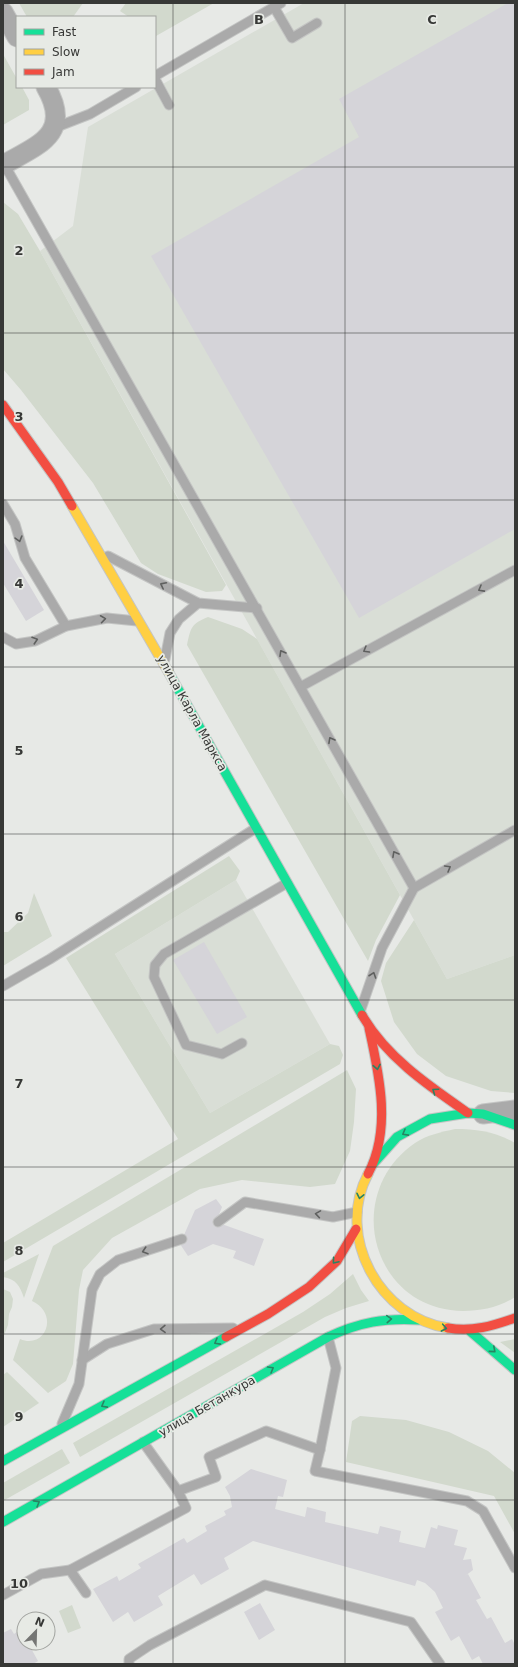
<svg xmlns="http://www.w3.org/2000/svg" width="518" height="1667" viewBox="0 0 518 1667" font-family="'DejaVu Sans',sans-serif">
  <rect width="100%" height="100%" fill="#e7e9e6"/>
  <g fill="#d9ded6">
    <polygon points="304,3 515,3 515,955 447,979 40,251 73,226 88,127"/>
    <polygon points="236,880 330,1044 210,1113 115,954"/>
  </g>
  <g fill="#d2d9cd">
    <polygon points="19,3 83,3 73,17 27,17"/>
    <polygon points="126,3 214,3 156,36 155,35 155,17 129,17 120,11"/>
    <polygon points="3,54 17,79 17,87 22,87 29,100 29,110 3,125"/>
    <polygon points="3,202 18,214 40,251 226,585 222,591 206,592 158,574 141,563 93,483 21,390 3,369"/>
    <path d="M208,617L242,629L257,639L400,895L376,940L368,961L187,645C191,627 191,624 208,617Z"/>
    <polygon points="229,856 240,871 236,880 115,954 210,1113 330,1044 339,1046 343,1055 340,1064 3,1262 3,1243 178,1139 66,958"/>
    <polygon points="34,893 52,936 3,966 3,932 8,932 28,913"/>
    <polygon points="414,920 447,979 515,955 515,1093 491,1091 446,1076 417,1054 394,1022 381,981 386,963"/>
    <path d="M347,1070L356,1089L354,1122L350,1151L335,1184L310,1187L242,1180L200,1189L112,1238L83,1270L79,1290L73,1364L66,1381L48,1393L13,1360L20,1339C45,1350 60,1314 32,1301L53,1246Z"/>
    <path d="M455,1129C477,1129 496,1132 515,1143V1297C500,1307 481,1311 463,1311C372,1310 341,1194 415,1143C427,1135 441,1132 455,1129Z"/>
    <path d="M39,1254L24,1298C20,1286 16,1279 3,1277V1273Z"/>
    <polygon points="353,1274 361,1290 369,1301 346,1308 325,1317 80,1457 73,1443 303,1312 330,1294"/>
    <polygon points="3,1289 10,1292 13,1299 12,1307 9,1314 8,1325 3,1338"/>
    <polygon points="515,1339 515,1353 500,1342"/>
    <polygon points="7,1372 39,1403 3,1427 3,1375"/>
    <polygon points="360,1416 406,1420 449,1432 488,1451 515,1473 515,1534 494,1496 346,1462 352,1421"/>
    <polygon points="62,1449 70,1463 3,1501 3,1483"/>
    <polygon points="72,1605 81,1628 68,1633 59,1611"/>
  </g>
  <g fill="#d5d4d9">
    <polygon points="508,3 515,3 515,529 359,618 151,256 359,137 339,99"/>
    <polygon points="3,541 44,610 26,621 3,583"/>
    <polygon points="204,942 247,1017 217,1034 173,960"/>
    <polygon points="216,1199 222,1207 216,1222 264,1239 254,1266 233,1258 236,1251 213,1244 188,1256 180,1244 195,1210"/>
    <polygon points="251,1469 287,1480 283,1497 278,1496 275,1509 305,1517 307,1507 326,1512 325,1522 378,1534 380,1526 401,1531 399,1542 425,1548 431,1527 437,1529 438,1525 458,1530 454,1545 467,1548 463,1560 471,1559 473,1570 465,1576 468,1574 481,1598 476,1600 487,1619 491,1617 505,1643 512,1639 515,1645 515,1664 483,1664 479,1656 472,1660 459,1636 451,1641 435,1612 443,1608 435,1592 425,1583 417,1580 415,1586 253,1541 224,1558 229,1569 201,1585 194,1574 158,1596 163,1605 134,1622 128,1612 113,1622 93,1589 117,1576 119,1581 141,1568 138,1564 184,1538 187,1543 207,1531 205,1526 226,1515 224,1511 232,1507 230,1496 225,1487"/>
    <polygon points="260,1603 275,1630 259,1640 244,1612"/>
    <polygon points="11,1629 14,1634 21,1629 24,1636 24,1643 28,1643 38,1661 33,1664 3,1664 3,1633"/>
  </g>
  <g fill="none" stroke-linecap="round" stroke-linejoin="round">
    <defs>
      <g id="lane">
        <polyline points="274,7 292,38 317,23"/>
        <polyline points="155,76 281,3"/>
        <polyline points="155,79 169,105"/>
        <polyline points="54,128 90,114 136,87"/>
        <path d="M4,164C140,406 279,646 414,888"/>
        <polyline points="3,504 15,524 25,558 66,626"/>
        <polyline points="108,556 198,603 257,608"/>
        <polyline points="3,637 16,644 35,641 66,626 107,618 137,621"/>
        <polyline points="165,659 170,633 179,619 198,603"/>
        <polyline points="302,686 515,570"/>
        <polyline points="3,986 50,959 256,828"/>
        <polyline points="361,1009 382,948 414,888 515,830"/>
        <polyline points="242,1043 222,1054 186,1045 154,977 155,965 164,954 287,883"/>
        <polyline points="218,1222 245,1202 333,1217 357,1212"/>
        <polyline points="82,1360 107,1344 154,1329 233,1328"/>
        <polyline points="62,1424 79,1384 92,1290 100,1274 118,1260 182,1239"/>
        <polyline points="143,1442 178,1491"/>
        <polyline points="320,1450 315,1471 467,1501 483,1511 515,1568"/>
        <polyline points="70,1570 86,1593"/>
        <polyline points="3,1595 41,1574 70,1570 186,1508 178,1491 216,1477 209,1457 266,1431 320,1450 336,1368 328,1337"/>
        <polyline points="129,1664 129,1659 150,1645 265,1585 411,1622 440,1664"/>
      </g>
      <g id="street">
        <polyline points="3,12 17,37"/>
        <path d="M3,165C38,145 73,134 46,87"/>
        <polyline points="483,1114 515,1110"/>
      </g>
      <g id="fast">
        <polyline points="169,673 362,1015"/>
        <polyline points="373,1164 397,1137 430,1119 468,1113 483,1114 515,1125"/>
        <polyline points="470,1331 515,1370"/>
        <polyline points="3,1461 226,1337"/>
        <path d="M3,1522L328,1337C360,1322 384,1318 419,1320"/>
      </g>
      <g id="slow">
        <polyline points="72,506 169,673"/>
        <path d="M368,1174C335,1237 380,1318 448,1328"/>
      </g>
      <g id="jam">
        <polyline points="3,405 58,482 72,506"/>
        <path d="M362,1015C386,1057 429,1086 468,1113"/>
        <path d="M368,1174C392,1129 379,1074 369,1028"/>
        <path d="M448,1328C473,1332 492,1326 515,1318"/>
        <polyline points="226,1337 268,1314 309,1287 337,1261 356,1229"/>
      </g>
    </defs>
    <use href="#lane" stroke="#c4c5c4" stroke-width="11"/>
    <use href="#street" stroke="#c4c5c4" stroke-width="21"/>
    <use href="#fast" stroke="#c4c5c4" stroke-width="11"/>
    <use href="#slow" stroke="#c4c5c4" stroke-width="11"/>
    <use href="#jam" stroke="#c4c5c4" stroke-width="11"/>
    <use href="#lane" stroke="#aaa" stroke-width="9"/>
    <use href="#street" stroke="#aaa" stroke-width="19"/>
    <use href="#fast" stroke="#16e098" stroke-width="9"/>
    <use href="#slow" stroke="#ffcf43" stroke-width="9"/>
    <use href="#jam" stroke="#f24e42" stroke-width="9"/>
  </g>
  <defs><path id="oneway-chevron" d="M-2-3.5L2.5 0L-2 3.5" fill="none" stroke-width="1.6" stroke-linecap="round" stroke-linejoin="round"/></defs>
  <g stroke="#5f605f">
    <use href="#oneway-chevron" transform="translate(19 539) rotate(74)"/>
    <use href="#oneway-chevron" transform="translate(163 585) rotate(-153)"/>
    <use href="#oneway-chevron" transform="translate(481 589) rotate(151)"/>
    <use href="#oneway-chevron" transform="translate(103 619) rotate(-8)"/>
    <use href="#oneway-chevron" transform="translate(35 640) rotate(-18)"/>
    <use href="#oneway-chevron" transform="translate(366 650) rotate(150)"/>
    <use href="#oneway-chevron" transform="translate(282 653) rotate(-120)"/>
    <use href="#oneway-chevron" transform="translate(331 740) rotate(-119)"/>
    <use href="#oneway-chevron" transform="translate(395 854) rotate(-119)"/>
    <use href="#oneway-chevron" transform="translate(448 868) rotate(-30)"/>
    <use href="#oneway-chevron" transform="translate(373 975) rotate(-71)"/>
    <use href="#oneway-chevron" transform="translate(318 1214) rotate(-171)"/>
    <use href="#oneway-chevron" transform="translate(145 1251) rotate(162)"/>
    <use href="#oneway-chevron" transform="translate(163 1329) rotate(179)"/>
  </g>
  <g stroke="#288462">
    <use href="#oneway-chevron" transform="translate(377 1067) rotate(79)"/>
    <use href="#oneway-chevron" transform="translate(435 1091) rotate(-145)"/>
    <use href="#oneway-chevron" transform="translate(405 1133) rotate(151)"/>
    <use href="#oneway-chevron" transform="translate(360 1196) rotate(102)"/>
    <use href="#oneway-chevron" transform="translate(335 1261) rotate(130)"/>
    <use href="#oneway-chevron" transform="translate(389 1319) rotate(-4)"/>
    <use href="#oneway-chevron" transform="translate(444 1328) rotate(11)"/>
    <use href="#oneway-chevron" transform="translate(217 1342) rotate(151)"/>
    <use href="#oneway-chevron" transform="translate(493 1350) rotate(41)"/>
    <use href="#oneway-chevron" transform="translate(271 1369) rotate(-30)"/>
    <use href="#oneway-chevron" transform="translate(104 1405) rotate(151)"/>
    <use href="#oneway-chevron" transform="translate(37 1503) rotate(-30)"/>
  </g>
  <path fill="none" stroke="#373836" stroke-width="1" stroke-opacity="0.55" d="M173,3V1664M345,3V1664M3,167H515M3,333H515M3,500H515M3,667H515M3,834H515M3,1000H515M3,1167H515M3,1334H515M3,1500H515"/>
  <g text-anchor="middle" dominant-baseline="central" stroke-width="3.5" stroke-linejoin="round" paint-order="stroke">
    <g font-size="12" fill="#373836" stroke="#e7eae5">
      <text transform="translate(192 713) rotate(61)">улица Карла Маркса</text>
      <text transform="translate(207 1406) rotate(-30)">улица Бетанкура</text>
    </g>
  </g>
  <g font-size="13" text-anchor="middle" font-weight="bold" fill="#373836" stroke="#e7eae5" stroke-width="3.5" stroke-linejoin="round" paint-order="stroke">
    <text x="259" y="24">B</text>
    <text x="432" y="24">C</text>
    <text x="19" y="255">2</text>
    <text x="19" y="421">3</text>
    <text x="19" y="588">4</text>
    <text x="19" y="755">5</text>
    <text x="19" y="921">6</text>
    <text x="19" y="1088">7</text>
    <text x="19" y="1255">8</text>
    <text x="19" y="1421">9</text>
    <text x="19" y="1588">10</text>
  </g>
  <rect width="518" height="1667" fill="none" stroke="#373836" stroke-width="8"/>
  <rect x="16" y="16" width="140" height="72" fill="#e7eae5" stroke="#a1a39f"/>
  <rect x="24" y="29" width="20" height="6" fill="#16e098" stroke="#a1a39f"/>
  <text x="52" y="36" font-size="12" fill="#373836">Fast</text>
  <rect x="24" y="49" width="20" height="6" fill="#ffcf43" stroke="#a1a39f"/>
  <text x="52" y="56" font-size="12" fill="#373836">Slow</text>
  <rect x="24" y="69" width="20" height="6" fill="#f24e42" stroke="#a1a39f"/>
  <text x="52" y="76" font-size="12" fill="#373836">Jam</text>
  <g transform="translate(36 1631) rotate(23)"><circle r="19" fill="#e7eae5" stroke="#a1a39f"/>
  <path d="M0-3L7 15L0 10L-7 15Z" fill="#757674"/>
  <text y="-6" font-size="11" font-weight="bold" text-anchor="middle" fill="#373836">N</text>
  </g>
</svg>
